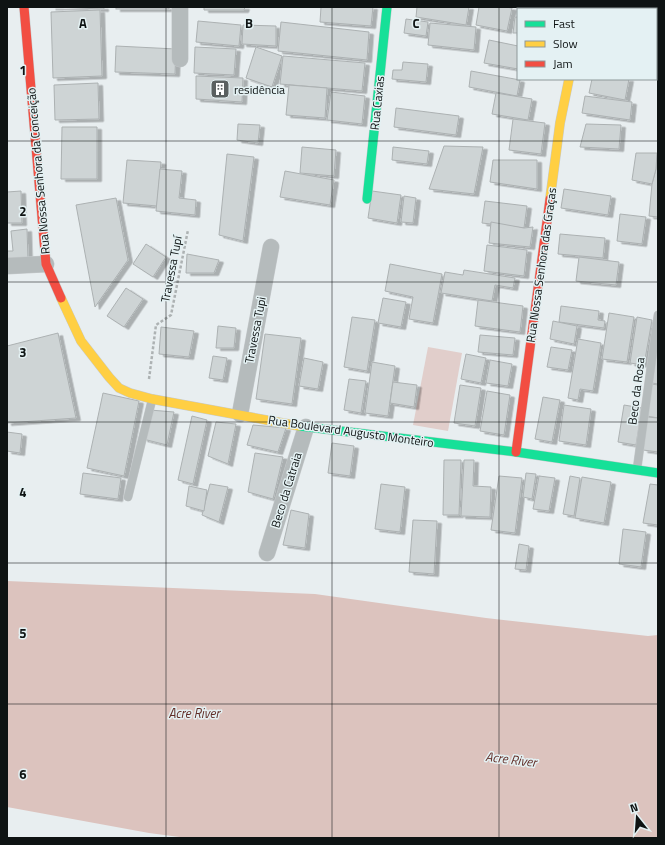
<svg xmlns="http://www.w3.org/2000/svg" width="665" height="845" viewBox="0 0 665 845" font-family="'Titillium Web',sans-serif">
  <defs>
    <filter id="shadow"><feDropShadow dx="4.5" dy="2.5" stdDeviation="0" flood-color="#0004"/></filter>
  </defs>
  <rect width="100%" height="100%" fill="#e8eef0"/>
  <polygon fill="#e1cecb" points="428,347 462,353 448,431 413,425"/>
  <polygon fill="#dcc3be" points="7,581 315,594 486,618 648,636 658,635 658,838 187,838 149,833 7,807"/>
  <g fill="#ced4d5" stroke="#acb1b2" filter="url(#shadow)">
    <polygon points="51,7 104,7 104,9"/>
    <rect x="116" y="7" width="53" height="2"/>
    <polygon points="204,7 245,7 244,10 204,10"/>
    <polygon points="321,7 373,7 371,26 320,22"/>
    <polygon points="417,7 469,7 466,25 416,17"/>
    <polygon points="479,7 505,7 512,8 507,31 476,25"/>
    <polygon points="603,7 642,7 642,9 608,9"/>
    <polygon points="100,10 102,76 53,78 51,12"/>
    <polygon points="515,17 518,17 518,33 513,33"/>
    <polygon points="406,19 428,22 426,36 404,33"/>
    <polygon points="198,21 241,25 239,46 196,42"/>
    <polygon points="281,22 369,32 367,60 278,51"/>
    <polygon points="430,23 476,27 474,50 428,45"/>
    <polygon points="243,25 276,26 276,46 242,44"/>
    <polygon points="656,31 658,32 658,59 656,59"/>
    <polygon points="489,40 518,46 518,69 484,63"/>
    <polygon points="116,46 176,49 175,74 115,72"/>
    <polygon points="195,47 236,49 234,75 194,73"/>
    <polygon points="256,47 282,56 272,87 246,78"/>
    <polygon points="283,56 365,63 362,91 280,84"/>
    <polygon points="403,62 428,64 426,82 392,79 393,70 402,70"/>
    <polygon points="471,71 520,80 517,96 469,87"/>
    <polygon points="196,76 243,78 242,102 196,99"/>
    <polygon points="592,79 629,79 625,100 589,93"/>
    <polygon points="98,83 99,119 55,120 54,85"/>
    <polygon points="289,85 327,88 325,118 286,115"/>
    <polygon points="331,92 365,96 362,124 327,120"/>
    <polygon points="496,93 532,99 528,120 492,114"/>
    <polygon points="585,96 632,102 630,120 582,113"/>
    <polygon points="396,108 459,116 456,135 394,127"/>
    <polygon points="513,119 545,123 541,154 509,150"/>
    <polygon points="238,124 260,125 258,143 237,140"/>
    <polygon points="586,124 621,125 619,149 580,147"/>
    <polygon points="62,127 97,127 97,179 61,179"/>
    <polygon points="444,146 483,147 474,194 429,189"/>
    <polygon points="302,147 336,150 334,176 300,173"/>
    <polygon points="393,147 429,151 427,164 392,160"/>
    <polygon points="658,148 658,217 649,216 652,184 656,169"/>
    <polygon points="636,153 657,153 656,169 652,184 632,180"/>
    <polygon points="227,154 254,157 243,241 219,235"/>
    <polygon points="127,160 161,162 157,206 123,203"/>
    <polygon points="493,160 537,160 537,189 490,182"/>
    <polygon points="160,169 182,171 179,198 196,200 195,215 156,211"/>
    <polygon points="285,171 334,180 330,205 280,197"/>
    <polygon points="564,189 611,196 608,215 561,208"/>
    <polygon points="21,191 22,223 7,223 7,192"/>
    <polygon points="372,191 401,195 397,223 368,218"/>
    <polygon points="404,196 416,198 413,223 401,222"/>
    <polygon points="116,198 128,260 95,307 76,205"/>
    <polygon points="485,201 527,206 524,228 482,223"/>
    <polygon points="620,214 646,217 642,244 617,241"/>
    <polygon points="491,222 524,228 533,227 530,247 489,243"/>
    <polygon points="27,229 28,259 7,260 7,251 13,251 11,231"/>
    <polygon points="560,234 605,238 603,258 558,254"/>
    <polygon points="146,244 166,257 153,277 133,264"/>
    <polygon points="487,245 527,250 524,276 484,271"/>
    <polygon points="187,254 219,260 214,273 186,273"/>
    <polygon points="579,257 619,262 616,285 576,281"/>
    <polygon points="390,264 442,274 433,323 409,319 413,297 385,291"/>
    <polygon points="464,270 515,278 513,288 495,285 492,301 441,293 445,272 463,275"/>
    <polygon points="126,288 143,299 124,327 107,316"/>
    <polygon points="383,298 406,302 401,327 378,323"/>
    <polygon points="478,300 523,306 520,332 475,326"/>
    <polygon points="561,306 599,311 598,320 605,321 604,328 559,322"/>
    <polygon points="609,313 634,317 627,362 602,359"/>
    <polygon points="352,317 375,320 367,371 344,367"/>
    <polygon points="637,317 652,320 644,365 630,363"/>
    <polygon points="553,321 577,326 574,344 550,339"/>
    <polygon points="218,326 236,328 234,348 216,348"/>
    <polygon points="161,327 194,331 189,357 159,354"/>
    <polygon points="58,333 76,418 7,423 7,346"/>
    <polygon points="265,334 301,338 292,404 256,399"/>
    <polygon points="480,335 515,338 513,355 478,352"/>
    <polygon points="578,339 601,343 593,391 580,389 578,400 568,398"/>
    <polygon points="551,347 572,350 568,370 547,367"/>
    <polygon points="657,349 658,349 658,384 652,383"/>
    <polygon points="466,354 486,358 481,383 461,379"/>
    <polygon points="213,356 227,358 223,380 209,378"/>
    <polygon points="304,358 323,362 318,389 299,386"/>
    <polygon points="490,360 512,364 508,386 486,383"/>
    <polygon points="372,362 395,366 388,416 365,413"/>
    <polygon points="349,379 366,381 361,413 344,410"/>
    <polygon points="393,382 417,385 414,407 390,403"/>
    <polygon points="652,384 658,385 658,418 647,416"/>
    <polygon points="460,385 481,388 475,426 454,423"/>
    <polygon points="487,391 510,395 504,435 480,431"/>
    <polygon points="103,393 139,401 124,476 87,468"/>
    <polygon points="543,397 560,400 552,442 535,439"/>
    <polygon points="564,405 591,409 586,445 559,441"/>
    <polygon points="624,405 642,408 636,445 618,442"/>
    <polygon points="150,410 174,412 167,445 143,439"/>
    <polygon points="192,416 207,420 193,484 178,480"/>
    <polygon points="647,417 658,418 658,452 643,450"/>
    <polygon points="216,422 236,424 228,464 208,456"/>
    <polygon points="253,425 286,428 278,452 247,445"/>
    <polygon points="7,432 22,434 20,453 7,451"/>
    <polygon points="332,443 354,446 350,476 328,473"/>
    <polygon points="255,453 283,457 273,499 248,492"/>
    <polygon points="444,460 461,460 459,515 443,515"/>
    <polygon points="464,460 474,460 473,486 491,487 490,517 461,516"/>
    <polygon points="83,473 121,478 118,499 80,494"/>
    <polygon points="526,473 536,474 532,499 523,497"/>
    <polygon points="499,476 522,478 515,533 491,530"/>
    <polygon points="539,476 555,478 549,511 533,509"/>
    <polygon points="570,476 580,478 574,516 563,514"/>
    <polygon points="582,477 611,482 604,523 575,518"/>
    <polygon points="210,484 228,487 219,522 202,515"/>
    <polygon points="381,484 405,487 400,532 375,529"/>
    <polygon points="650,484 658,485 658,525 643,523"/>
    <polygon points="189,486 207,490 204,511 186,506"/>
    <polygon points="291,510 309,514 305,548 283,545"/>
    <polygon points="413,520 437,521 434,574 409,572"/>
    <polygon points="623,529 646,532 641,567 619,564"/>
    <polygon points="519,544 529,546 526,570 515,569"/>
  </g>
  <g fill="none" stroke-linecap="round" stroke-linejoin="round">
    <defs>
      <g id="lane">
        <polyline points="637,469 658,315"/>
        <polyline points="128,497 152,400"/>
      </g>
      <g id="street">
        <polyline points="582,9 583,7"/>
        <polyline points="180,59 180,7"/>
        <polyline points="7,266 46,264"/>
        <polyline points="240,414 271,247"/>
        <polyline points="267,553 306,427"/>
      </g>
      <g id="fast">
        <polyline points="367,199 387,7"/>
        <polyline points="299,426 516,452 658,473"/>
      </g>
      <g id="slow">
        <polyline points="550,199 560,123 569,79"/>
        <polyline points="61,298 81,341 109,377 119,388 130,393 152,399 299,426"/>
      </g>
      <g id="jam">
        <polyline points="24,7 46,264 61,298"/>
        <polyline points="516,452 550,199"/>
      </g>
    </defs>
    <use href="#lane" stroke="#c6cacc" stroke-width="9"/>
    <use href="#street" stroke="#c6cacc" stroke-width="17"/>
    <use href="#fast" stroke="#c6cacc" stroke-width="10"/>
    <use href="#slow" stroke="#c6cacc" stroke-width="10"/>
    <use href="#jam" stroke="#c6cacc" stroke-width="10"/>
    <polyline stroke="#adb2b3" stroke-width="2.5" stroke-dasharray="3 2" stroke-linecap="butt" points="149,379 156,325 171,315 188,230"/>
    <use href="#lane" stroke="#b5bbbc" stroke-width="8"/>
    <use href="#street" stroke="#b5bbbc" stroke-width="16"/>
    <use href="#fast" stroke="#16e098" stroke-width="9"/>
    <use href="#slow" stroke="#ffcf43" stroke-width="9"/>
    <use href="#jam" stroke="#f24e42" stroke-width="9"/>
  </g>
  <path fill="none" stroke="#0e1313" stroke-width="1" stroke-opacity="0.55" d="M166,7V838M332,7V838M499,7V838M7,141H658M7,282H658M7,422H658M7,563H658M7,704H658"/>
  <defs>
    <symbol id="building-square" viewBox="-11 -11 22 22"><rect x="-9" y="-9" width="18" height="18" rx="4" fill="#5a6060" stroke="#e4f1f3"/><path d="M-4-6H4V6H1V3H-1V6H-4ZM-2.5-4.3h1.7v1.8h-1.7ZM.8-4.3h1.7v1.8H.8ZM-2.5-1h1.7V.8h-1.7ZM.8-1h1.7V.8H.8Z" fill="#fff"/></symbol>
  </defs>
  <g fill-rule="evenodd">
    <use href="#building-square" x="209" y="78" width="22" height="22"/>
  </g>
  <g text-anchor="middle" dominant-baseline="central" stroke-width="3" stroke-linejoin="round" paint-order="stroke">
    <g font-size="12" fill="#0e1313" stroke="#e4f1f3" text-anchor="start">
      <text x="234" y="89">residência</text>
    </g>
    <g font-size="12" fill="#0e1313" stroke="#e4f1f3">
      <text transform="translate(377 103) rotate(-84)">Rua Caxias</text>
      <text transform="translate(38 171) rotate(-95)">Rua Nossa Senhora da Conceição</text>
      <text transform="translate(541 265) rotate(-82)">Rua Nossa Senhora das Graças</text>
      <text transform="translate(171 269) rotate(-79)">Travessa Tupí</text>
      <text transform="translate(255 330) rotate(-79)">Travessa Tupi</text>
      <text transform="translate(636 391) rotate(-83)">Beco da Rosa</text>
      <text transform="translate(351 431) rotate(8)">Rua Boulevard Augusto Monteiro</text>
      <text transform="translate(286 490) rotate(-73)">Beco da Catraia</text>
    </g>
    <g font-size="13" font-style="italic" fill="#612c26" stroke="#e4f1f3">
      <text x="194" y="713">Acre River</text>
      <text transform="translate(511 759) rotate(7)">Acre River</text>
    </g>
  </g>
  <g font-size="13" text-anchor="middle" font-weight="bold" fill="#0e1313" stroke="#e4f1f3" stroke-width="3" stroke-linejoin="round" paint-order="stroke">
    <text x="83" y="28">A</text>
    <text x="249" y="28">B</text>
    <text x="416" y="28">C</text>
    <text x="23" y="75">1</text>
    <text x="23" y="216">2</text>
    <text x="23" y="357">3</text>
    <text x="23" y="497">4</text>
    <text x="23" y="638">5</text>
    <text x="23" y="779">6</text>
  </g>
  <rect width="665" height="845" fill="none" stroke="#0e1313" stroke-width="16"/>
  <rect x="517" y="8" width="140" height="72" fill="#e4f1f3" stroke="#8e9899"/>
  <rect x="525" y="21" width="20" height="6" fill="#16e098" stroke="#8e9899"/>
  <text x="553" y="28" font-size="12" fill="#0e1313">Fast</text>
  <rect x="525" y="41" width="20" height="6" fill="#ffcf43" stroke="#8e9899"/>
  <text x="553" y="48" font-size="12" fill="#0e1313">Slow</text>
  <rect x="525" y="61" width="20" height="6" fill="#f24e42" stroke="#8e9899"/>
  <text x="553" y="68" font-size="12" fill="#0e1313">Jam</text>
  <g transform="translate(637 817) rotate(343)" stroke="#e4f1f3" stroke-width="3" paint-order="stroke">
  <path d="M0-3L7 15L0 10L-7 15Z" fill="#0e1313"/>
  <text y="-6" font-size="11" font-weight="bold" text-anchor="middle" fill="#0e1313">N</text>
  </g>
</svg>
